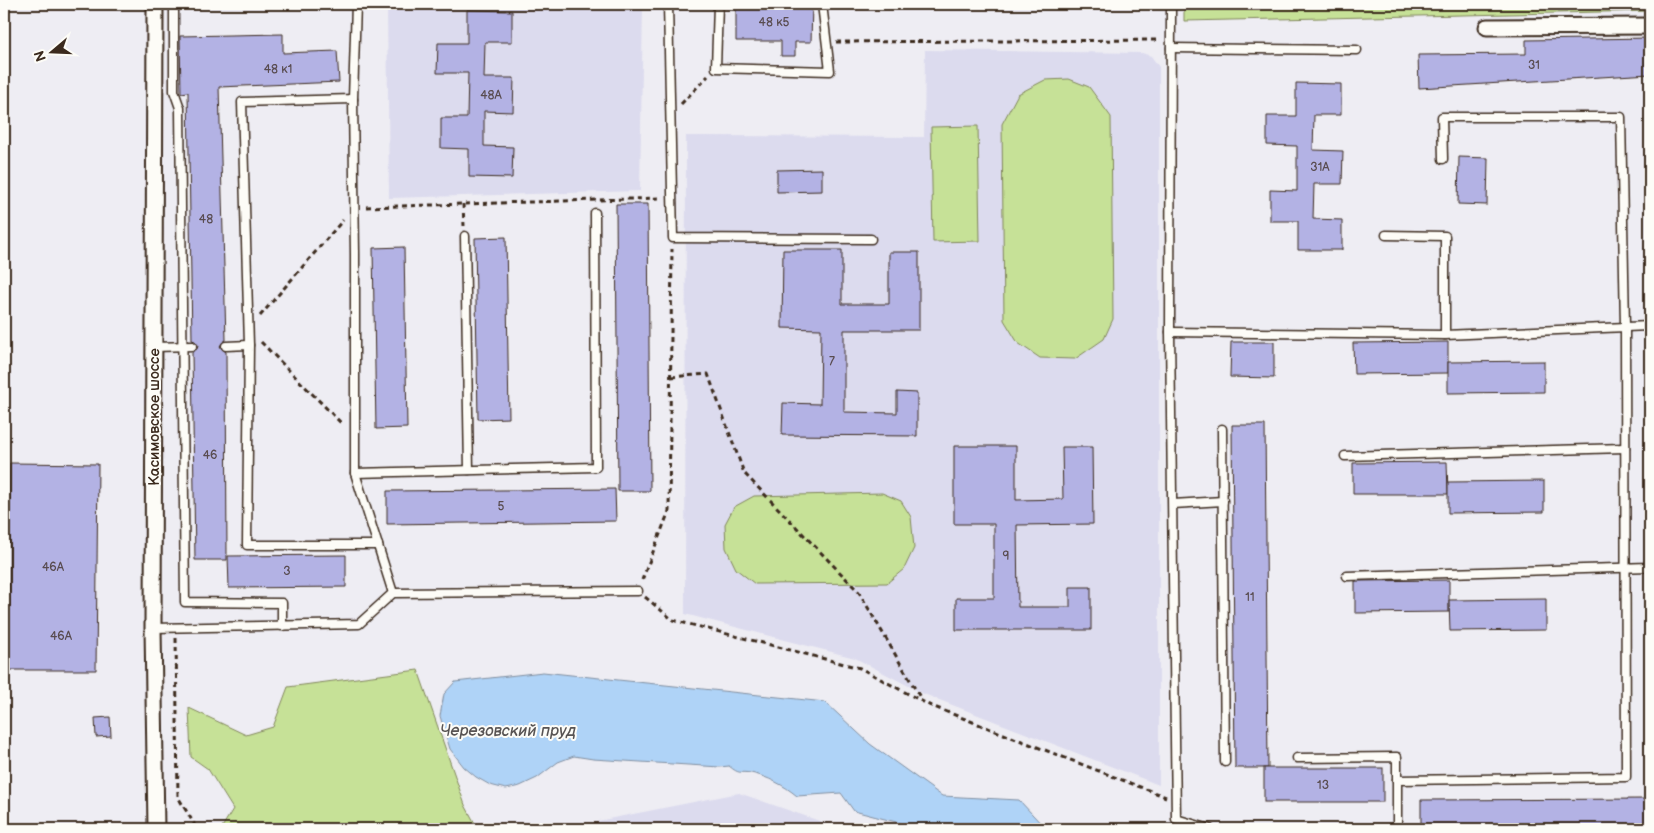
<svg xmlns="http://www.w3.org/2000/svg" width="1654" height="833" viewBox="0 0 1654 833" font-family="'Balsamiq Sans',sans-serif">
  <rect width="100%" height="100%" fill="#eeedf3"/>
  <filter id="ink" filterUnits="userSpaceOnUse"><feTurbulence type="fractalNoise" baseFrequency=".02" numOctaves="2"/><feDisplacementMap in="SourceGraphic" scale="10" xChannelSelector="R" yChannelSelector="G"/><feConvolveMatrix kernelMatrix="1 2 1 2 8 2 1 2 1" color-interpolation-filters="sRGB"/></filter>
  <g filter="url(#ink)">
    <g fill="#dcdbee">
      <polygon points="387,4 643,4 640,191 389,198"/>
      <polygon points="925,50 1142,53 1151,56 1159,67 1159,785 924,694 855,658 685,614 686,136 924,137"/>
      <polygon points="739,793 831,825 838,829 597,829 598,821"/>
    </g>
    <g fill="#c6e197" stroke="#80865a">
      <polygon points="1184,4 1650,4 1650,11 1184,21"/>
      <polygon points="1069,79 1089,87 1111,117 1113,319 1104,339 1075,359 1040,358 1018,343 1004,320 1002,124 1018,94 1045,80"/>
      <polygon points="978,126 980,241 933,242 931,127"/>
      <polygon points="882,493 901,501 911,517 914,548 904,569 887,583 755,584 736,569 726,548 725,524 734,507 754,496"/>
      <polygon points="418,670 465,805 478,829 221,829 233,809 208,769 191,757 189,708 246,735 273,727 288,687"/>
    </g>
    <path fill="#afd3f7" stroke="#818fa0" d="M543,672L825,702L870,744L942,796L1019,800L1046,829H923L854,811L841,793L797,796C784,785 768,777 751,773C739,771 740,775 729,766L720,767L593,759L574,756L558,762L537,778L520,786L506,789L490,785L476,777L464,767L450,749L440,716L444,694L455,682Z"/>
    <g fill="#b3b2e4" stroke="#3b2a1e">
      <polygon points="736,4 812,4 811,42 795,42 795,56 781,56 781,41 736,41"/>
      <polygon points="467,10 512,11 512,42 485,42 484,78 514,78 513,112 484,111 484,146 513,147 512,178 469,177 469,149 441,148 441,118 467,118 468,73 437,73 438,43 467,43"/>
      <polygon points="283,34 283,53 337,51 339,82 219,87 226,340 223,342 220,346 222,349 226,352 227,560 195,560 192,352 197,349 198,345 195,341 192,340 188,92 181,93 180,36"/>
      <polygon points="1650,38 1650,74 1419,88 1418,55 1526,54 1526,40"/>
      <polygon points="1296,83 1341,84 1341,115 1314,115 1313,150 1343,151 1342,184 1314,184 1313,219 1342,220 1342,250 1298,250 1298,221 1270,221 1270,190 1297,191 1297,146 1267,145 1267,116 1296,116"/>
      <polygon points="1459,157 1488,158 1487,205 1458,204"/>
      <polygon points="822,169 822,191 777,192 777,170"/>
      <polygon points="616,204 648,204 650,491 618,491"/>
      <polygon points="506,237 509,418 478,419 475,238"/>
      <polygon points="404,247 407,428 376,429 373,248"/>
      <polygon points="783,250 842,250 842,304 889,304 889,252 919,252 919,330 844,330 844,412 897,413 897,392 917,393 917,436 782,435 783,403 820,404 821,329 782,328"/>
      <polygon points="1231,342 1274,342 1274,378 1230,377"/>
      <polygon points="1448,342 1448,373 1354,374 1353,343"/>
      <polygon points="1544,361 1544,392 1448,393 1448,362"/>
      <polygon points="1232,425 1265,425 1268,768 1235,768"/>
      <polygon points="954,446 1016,446 1016,500 1063,499 1062,447 1092,447 1093,524 1017,525 1018,607 1070,607 1070,587 1091,587 1091,630 956,630 956,598 994,598 994,524 954,524"/>
      <polygon points="1447,462 1448,494 1353,494 1353,463"/>
      <polygon points="10,463 98,464 96,670 9,670"/>
      <polygon points="1544,481 1544,512 1448,513 1448,482"/>
      <polygon points="615,489 616,521 387,524 387,491"/>
      <polygon points="346,555 346,587 229,588 228,556"/>
      <polygon points="1449,580 1449,612 1355,613 1355,581"/>
      <polygon points="1546,599 1546,630 1450,631 1449,600"/>
      <polygon points="110,717 111,736 96,737 95,718"/>
      <rect x="1264" y="768" width="119" height="34"/>
      <polygon points="1650,799 1650,829 1421,829 1421,800"/>
    </g>
    <g fill="none" stroke-linecap="round" stroke-linejoin="round">
      <defs>
        <g id="service">
          <polyline points="155,4 179,4"/>
          <polyline points="174,4 174,91 180,108 185,602 282,603 282,626"/>
          <polyline points="356,4 353,99 242,102 249,345 247,545 378,545"/>
          <polyline points="668,4 673,238 871,239"/>
          <polyline points="718,4 716,68 830,71 822,4"/>
          <polyline points="1171,4 1170,332 1176,819 1210,829"/>
          <polyline points="1171,48 1357,50"/>
          <polyline points="353,99 355,255 355,473 393,593"/>
          <polyline points="1386,235 1445,236 1445,335"/>
          <polyline points="465,236 469,470"/>
          <polyline points="1170,332 1445,335 1649,326"/>
          <polyline points="226,346 249,345"/>
          <polyline points="154,347 192,346"/>
          <polyline points="1222,429 1225,762"/>
          <polyline points="1345,456 1625,448"/>
          <polyline points="355,473 596,467 595,213"/>
          <polyline points="1173,504 1223,501"/>
          <polyline points="1347,576 1649,567"/>
          <polyline points="153,628 359,624 393,593 638,591"/>
          <polyline points="1297,758 1397,757 1397,780"/>
          <polyline points="1397,829 1397,780 1626,777 1625,326 1621,117 1442,117 1443,159"/>
        </g>
        <g id="minor">
          <polyline points="155,4 153,628 156,829"/>
          <polyline points="1487,27 1650,26"/>
        </g>
      </defs>
      <use href="#service" stroke="#3b2a1e" stroke-width="11"/>
      <use href="#minor" stroke="#3b2a1e" stroke-width="19"/>
      <g stroke="#3b2a1e" stroke-width="3" stroke-dasharray="5 4" stroke-linecap="butt">
        <polyline points="836,42 1160,40"/>
        <polyline points="681,104 708,76"/>
        <polyline points="463,204 464,226"/>
        <polyline points="366,207 662,198"/>
        <polyline points="260,316 343,220"/>
        <polyline points="261,342 343,425"/>
        <polyline points="671,377 708,374 744,473 859,592 921,699"/>
        <polyline points="642,580 669,511 672,249"/>
        <polyline points="645,597 673,620 860,668 929,705 1166,797"/>
        <polyline points="176,638 178,797 197,829"/>
      </g>
      <use href="#service" stroke="#fdfcf7" stroke-width="8"/>
      <use href="#minor" stroke="#fdfcf7" stroke-width="15"/>
    </g>
  </g>
  <g text-anchor="middle" dominant-baseline="central" stroke-width="4" stroke-linejoin="round" paint-order="stroke">
    <g font-size="12" fill="#594c50">
      <text x="774" y="22">48 к5</text>
      <text x="1534" y="65">31</text>
      <text x="278" y="69">48 к1</text>
      <text x="491" y="95">48А</text>
      <text x="1320" y="167">31А</text>
      <text x="206" y="219">48</text>
      <text x="832" y="361">7</text>
      <text x="210" y="455">46</text>
      <text x="501" y="506">5</text>
      <text x="1006" y="556">9</text>
      <text x="53" y="567">46А</text>
      <text x="287" y="571">3</text>
      <text x="1250" y="597">11</text>
      <text x="61" y="636">46А</text>
      <text x="1323" y="785">13</text>
    </g>
    <g font-size="15" fill="#3b2a1e" stroke="#fdfcf7">
      <text transform="translate(154 417) rotate(-90)">Касимовское шоссе</text>
    </g>
    <g font-size="16" font-style="italic" fill="#585454" stroke="#fdfcf7">
      <text x="508" y="731">Черезовский пруд</text>
    </g>
  </g>
  <rect width="1654" height="833" fill="none" stroke="#fdfcf7" stroke-width="20"/>
  <rect x="10" y="10" width="1634" height="813" fill="none" stroke="#3b2a1e" stroke-width="2" filter="url(#ink)"/>
  <g transform="translate(52 52) rotate(251)" stroke="#fdfcf7" stroke-width="4" paint-order="stroke">
  <path d="M0-4L9 19L0 12L-9 19Z" fill="#3b2a1e"/>
  <text y="-8" font-size="14" font-weight="bold" text-anchor="middle" fill="#3b2a1e">N</text>
  </g>
</svg>
